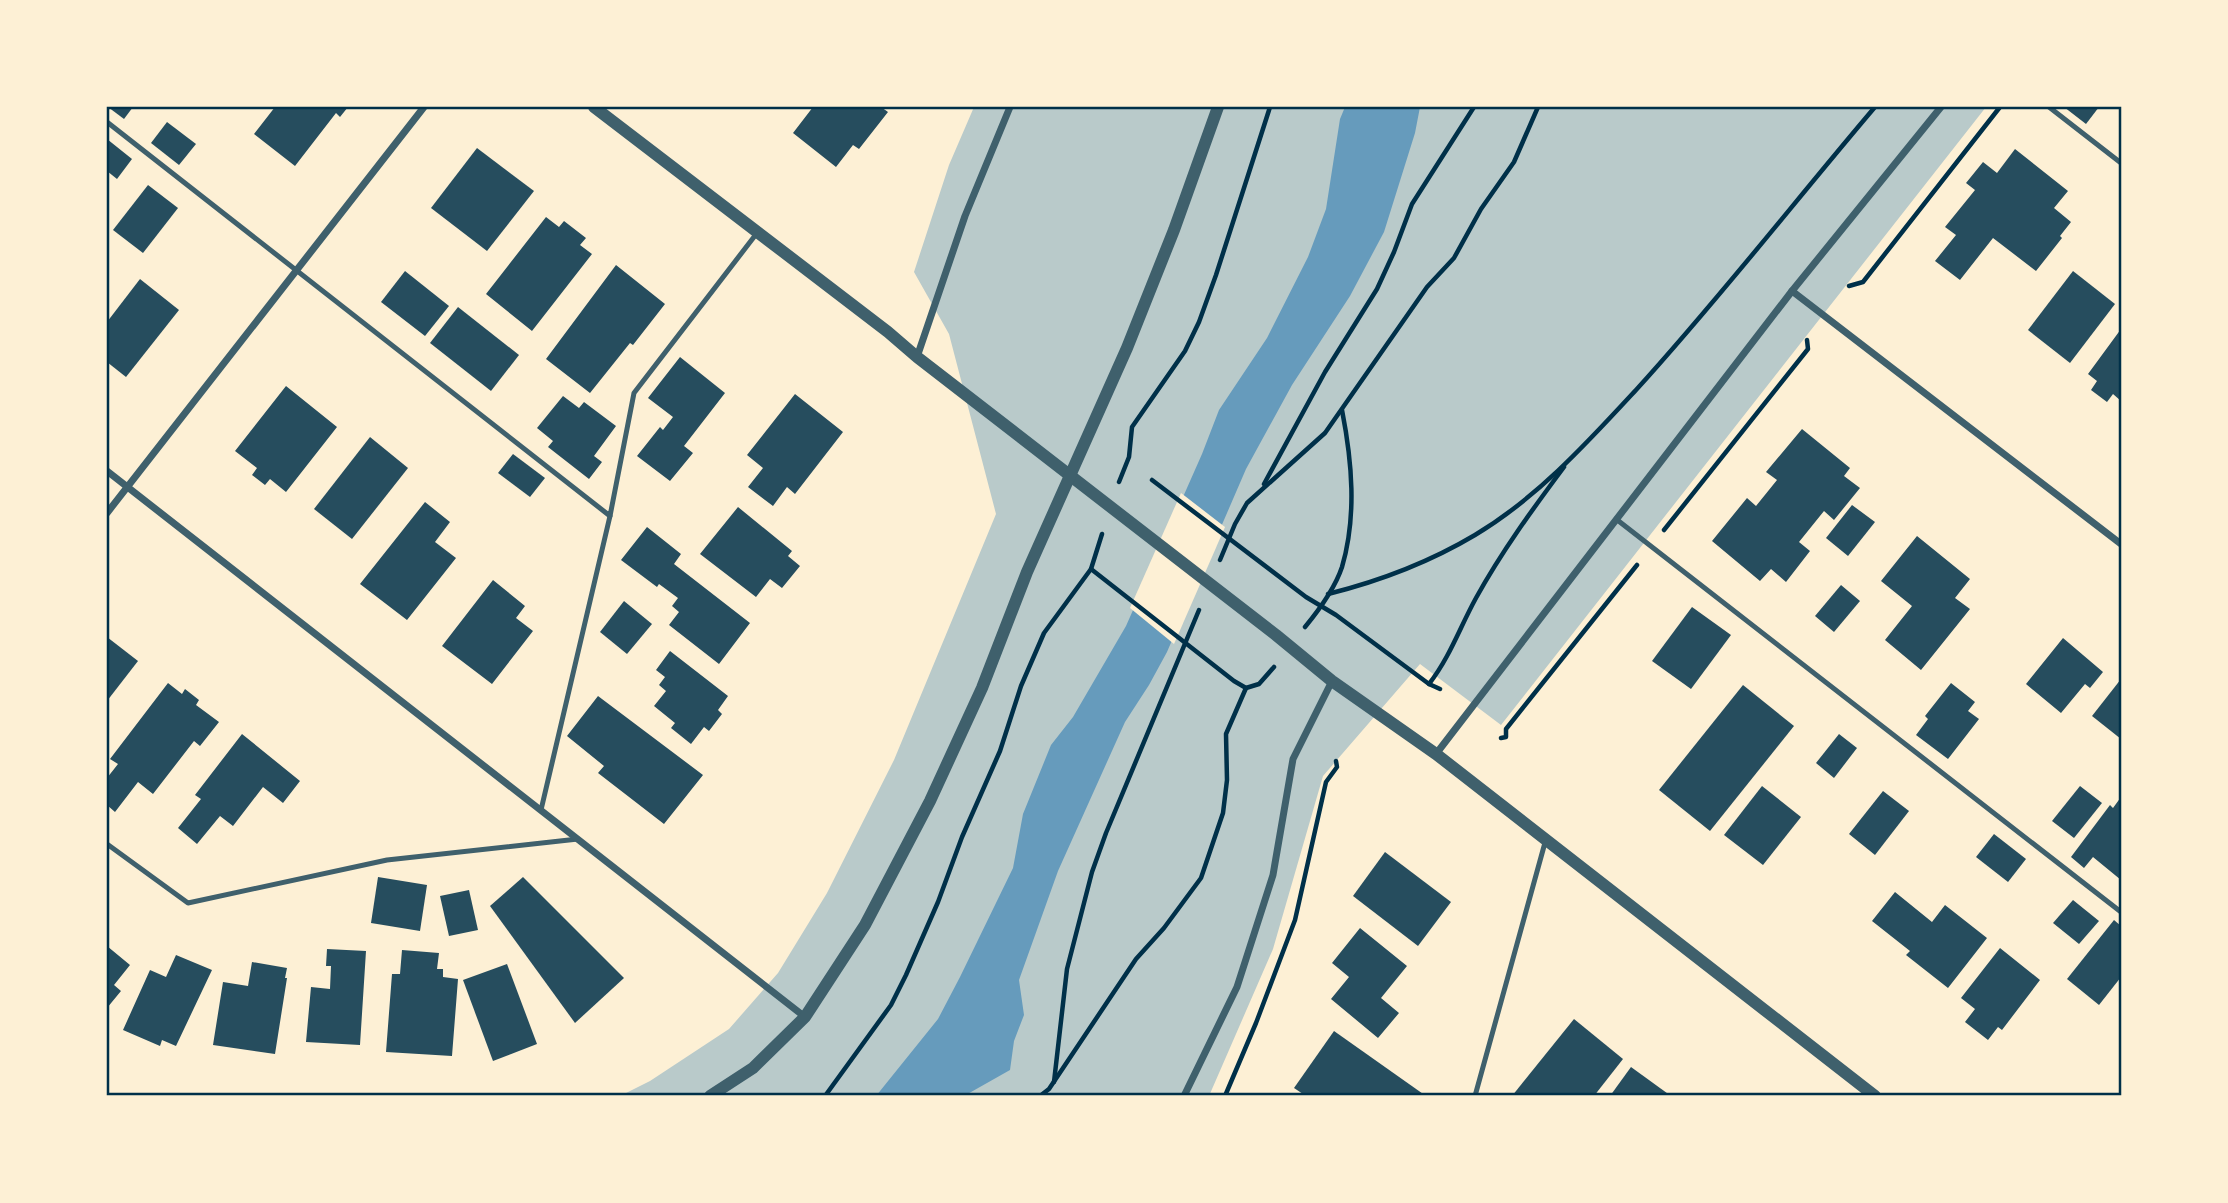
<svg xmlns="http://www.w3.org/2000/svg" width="2228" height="1203" viewBox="0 0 2228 1203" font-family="'Nunito Sans',sans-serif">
  <rect width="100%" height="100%" fill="#fdf0d5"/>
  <polygon fill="#b9caca" points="974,107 1986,107 1501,725 1420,664 1323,776 1273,949 1209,1096 620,1096 650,1081 729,1029 778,973 827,893 894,760 996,514 949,334 914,272 949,165"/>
  <polygon fill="#669bbc" points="1345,107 1420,107 1415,133 1384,232 1350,296 1292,385 1246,469 1167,652 1149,685 1125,722 1058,871 1019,980 1024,1015 1014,1041 1010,1070 964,1096 876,1096 938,1019 960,977 1013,868 1023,814 1051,745 1073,717 1126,626 1202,454 1219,410 1267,338 1308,257 1326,209 1340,119"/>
  <polygon fill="#fdf0d5" points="1181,493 1225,527 1174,644 1130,608"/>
  <g fill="#264d5e">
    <polygon points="108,107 133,107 124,119"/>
    <polygon points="275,107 348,107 340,117 336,113 295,166 254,134"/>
    <polygon points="813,107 881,107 888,112 859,149 853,145 836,167 793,133"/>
    <polygon points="2064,107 2099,107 2086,124"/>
    <polygon points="167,122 196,144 179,165 151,143"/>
    <polygon points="107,139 132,159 117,179 107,171"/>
    <polygon points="477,148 534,191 487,251 431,208"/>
    <polygon points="2015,149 2068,191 2054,208 2071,222 2060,236 2062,238 2036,271 1993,238 1960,280 1935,261 1956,235 1945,227 1975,190 1966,183 1983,162 1997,173"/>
    <polygon points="148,185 178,208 143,253 113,230"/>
    <polygon points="546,217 559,227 564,221 586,238 580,245 592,254 532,331 486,294"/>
    <polygon points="616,265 665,304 633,345 630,343 590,393 546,359"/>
    <polygon points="405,271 449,306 425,336 381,302"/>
    <polygon points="2073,271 2115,304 2070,363 2028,330"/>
    <polygon points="140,279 179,310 126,377 107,362 107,322"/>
    <polygon points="458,307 519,355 491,391 430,343"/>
    <polygon points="2121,329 2121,401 2113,394 2107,402 2091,390 2097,381 2088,374"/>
    <polygon points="680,357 725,393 684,446 693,453 670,481 637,456 660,427 663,430 673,417 648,398"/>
    <polygon points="286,386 337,427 286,492 270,479 265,485 252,475 257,468 235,451"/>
    <polygon points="795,394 843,432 795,494 787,487 773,506 748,487 763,468 747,455"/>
    <polygon points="563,396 579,408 584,402 616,426 594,456 602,462 589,479 548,447 553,441 537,428"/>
    <polygon points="1802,429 1850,468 1844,476 1860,488 1834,520 1824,511 1799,542 1810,551 1786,582 1771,569 1760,581 1712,541 1747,498 1756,506 1777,480 1766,472"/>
    <polygon points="370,437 408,468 352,539 314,509"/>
    <polygon points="513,454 545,478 530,497 498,473"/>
    <polygon points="425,502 450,522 435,542 456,558 407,620 360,584"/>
    <polygon points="1852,505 1875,522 1848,556 1826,538"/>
    <polygon points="738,507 792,551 788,556 800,566 782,588 770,579 756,597 700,554"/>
    <polygon points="647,527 681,554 674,564 750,623 719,664 669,625 679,612 672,606 678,598 659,584 657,587 621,560"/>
    <polygon points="1917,536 1970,579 1955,598 1970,609 1921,670 1885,640 1912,606 1881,581"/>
    <polygon points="493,580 525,606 516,618 533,631 492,684 442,646"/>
    <polygon points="1841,585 1860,601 1834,632 1815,616"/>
    <polygon points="624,601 652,624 627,654 600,632"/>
    <polygon points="1692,607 1731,635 1691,689 1652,661"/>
    <polygon points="107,637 138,661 107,701"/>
    <polygon points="2063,638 2103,672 2090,688 2085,684 2061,713 2026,684"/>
    <polygon points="670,651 728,696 718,710 722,714 709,731 704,727 691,744 671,728 675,723 654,706 666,691 659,685 665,677 656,670"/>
    <polygon points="2121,679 2121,739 2092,716"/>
    <polygon points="168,683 182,694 185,689 199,700 196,705 219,722 200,746 194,741 153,794 138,782 115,812 107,805 107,778 118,764 110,759"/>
    <polygon points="1951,683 1975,702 1968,711 1979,719 1948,759 1916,735 1928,719 1925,716"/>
    <polygon points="1743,685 1794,726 1710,831 1659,790"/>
    <polygon points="598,696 703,775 664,824 598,773 604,766 567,736"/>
    <polygon points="242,734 300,781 283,803 263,787 233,826 220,816 197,844 178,828 201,799 195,795"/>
    <polygon points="1839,734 1857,748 1834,778 1816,763"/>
    <polygon points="1762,786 1801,817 1763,865 1724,835"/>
    <polygon points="2080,786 2102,803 2074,838 2052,821"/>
    <polygon points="1883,791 1909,811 1875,855 1849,834"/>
    <polygon points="2121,797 2121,880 2093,857 2084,868 2071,857 2110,805 2113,808"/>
    <polygon points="1994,834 2026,859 2008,882 1976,857"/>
    <polygon points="1385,852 1451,902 1418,946 1353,896"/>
    <polygon points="378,877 427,885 420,931 371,923"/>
    <polygon points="523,877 624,978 575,1023 490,906"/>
    <polygon points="469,890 478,930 449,936 440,896"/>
    <polygon points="1895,892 1932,922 1945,905 1987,938 1948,988 1906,955 1910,951 1872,921"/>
    <polygon points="2073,900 2099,921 2079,944 2053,923"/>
    <polygon points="2114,920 2121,926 2121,977 2099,1005 2067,979"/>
    <polygon points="1360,928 1407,966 1381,998 1399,1013 1378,1038 1331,999 1349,977 1332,963"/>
    <polygon points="107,946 130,965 114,985 121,991 107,1008"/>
    <polygon points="2000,948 2040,980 2002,1030 1998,1027 1988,1040 1965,1022 1975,1009 1961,998"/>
    <polygon points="327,949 366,951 360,1045 306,1042 311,987 330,989 331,966 326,966"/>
    <polygon points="402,950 439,953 437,969 443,969 443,977 458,979 452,1056 386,1052 392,974 400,974"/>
    <polygon points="176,955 212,970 176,1046 162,1040 160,1046 123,1030 150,970 166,977"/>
    <polygon points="252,962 287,968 285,978 287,978 275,1054 213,1045 223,982 248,986"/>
    <polygon points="507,964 537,1044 493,1061 463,980"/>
    <polygon points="1574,1019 1623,1059 1594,1096 1512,1096"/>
    <polygon points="1334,1031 1426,1096 1306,1096 1294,1088"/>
    <polygon points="1631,1067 1671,1096 1610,1096"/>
  </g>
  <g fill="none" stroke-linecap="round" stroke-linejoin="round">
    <g stroke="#003049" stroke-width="4.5">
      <polyline points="1849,286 1863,282 2000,107"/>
      <polyline points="1152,480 1306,597 1336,615 1429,684 1440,689"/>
      <polyline points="1119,482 1129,457 1132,427 1185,351 1199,322 1216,275 1270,107"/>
      <polyline points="1264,484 1325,372 1377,289 1394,252 1412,204 1474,107"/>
      <polyline points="1664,530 1808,349 1807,340"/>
      <polyline points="1220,560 1235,524 1247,503 1325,433 1427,287 1454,258 1481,209 1514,162 1538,107"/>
      <polyline points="1091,569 1234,681 1246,688"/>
      <path d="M1328,594C1380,581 1428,563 1475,535C1537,498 1587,443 1636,390C1719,299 1795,201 1875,107"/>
      <path d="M1305,627C1319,610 1335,588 1342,567C1357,516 1352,461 1342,410"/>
      <path d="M1429,684C1450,657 1460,627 1476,598C1502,551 1532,510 1564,467"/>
      <polyline points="1501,738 1506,737 1506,729 1637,565"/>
      <polyline points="1054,1082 1067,969 1092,872 1106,833 1199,610"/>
      <polyline points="825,1096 891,1005 906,975 938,902 962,837 1000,751 1021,686 1044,633 1091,569 1102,534"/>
      <polyline points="1040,1096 1049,1089 1136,959 1164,928 1201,878 1223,813 1227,780 1226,734 1246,688 1259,684 1274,667"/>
      <polyline points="1225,1096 1256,1023 1295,920 1326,782 1337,767 1336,761"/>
    </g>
    <g stroke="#3f606c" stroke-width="5">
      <polyline points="2049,107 2121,163"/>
      <polyline points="107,122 610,516 634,393 757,233"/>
      <polyline points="1616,519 2121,912"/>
      <polyline points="541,810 610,516"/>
      <polyline points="107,844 188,903 387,860 578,839"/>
      <polyline points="1475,1096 1546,839"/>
    </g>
    <g stroke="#3f606c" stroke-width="7">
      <polyline points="1792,291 2121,544"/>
      <polyline points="917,357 965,216 1010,107"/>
      <polyline points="107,471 805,1017"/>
      <polyline points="107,513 424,107"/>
      <polyline points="1436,754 1792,291 1941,107"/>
      <polyline points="1184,1096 1237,987 1273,875 1293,759 1332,681"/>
    </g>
    <g stroke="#3f606c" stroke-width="12">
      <polyline points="594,107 888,332 917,357 1276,635 1332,681 1436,754 1875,1096"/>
      <polyline points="710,1096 753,1068 805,1017 865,925 930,801 982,688 1027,572 1127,348 1174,230 1218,107"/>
    </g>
  </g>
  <rect width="2228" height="1203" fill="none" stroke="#fdf0d5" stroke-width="217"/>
  <rect x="108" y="108" width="2012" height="986" fill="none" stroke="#003049" stroke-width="2.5"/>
</svg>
